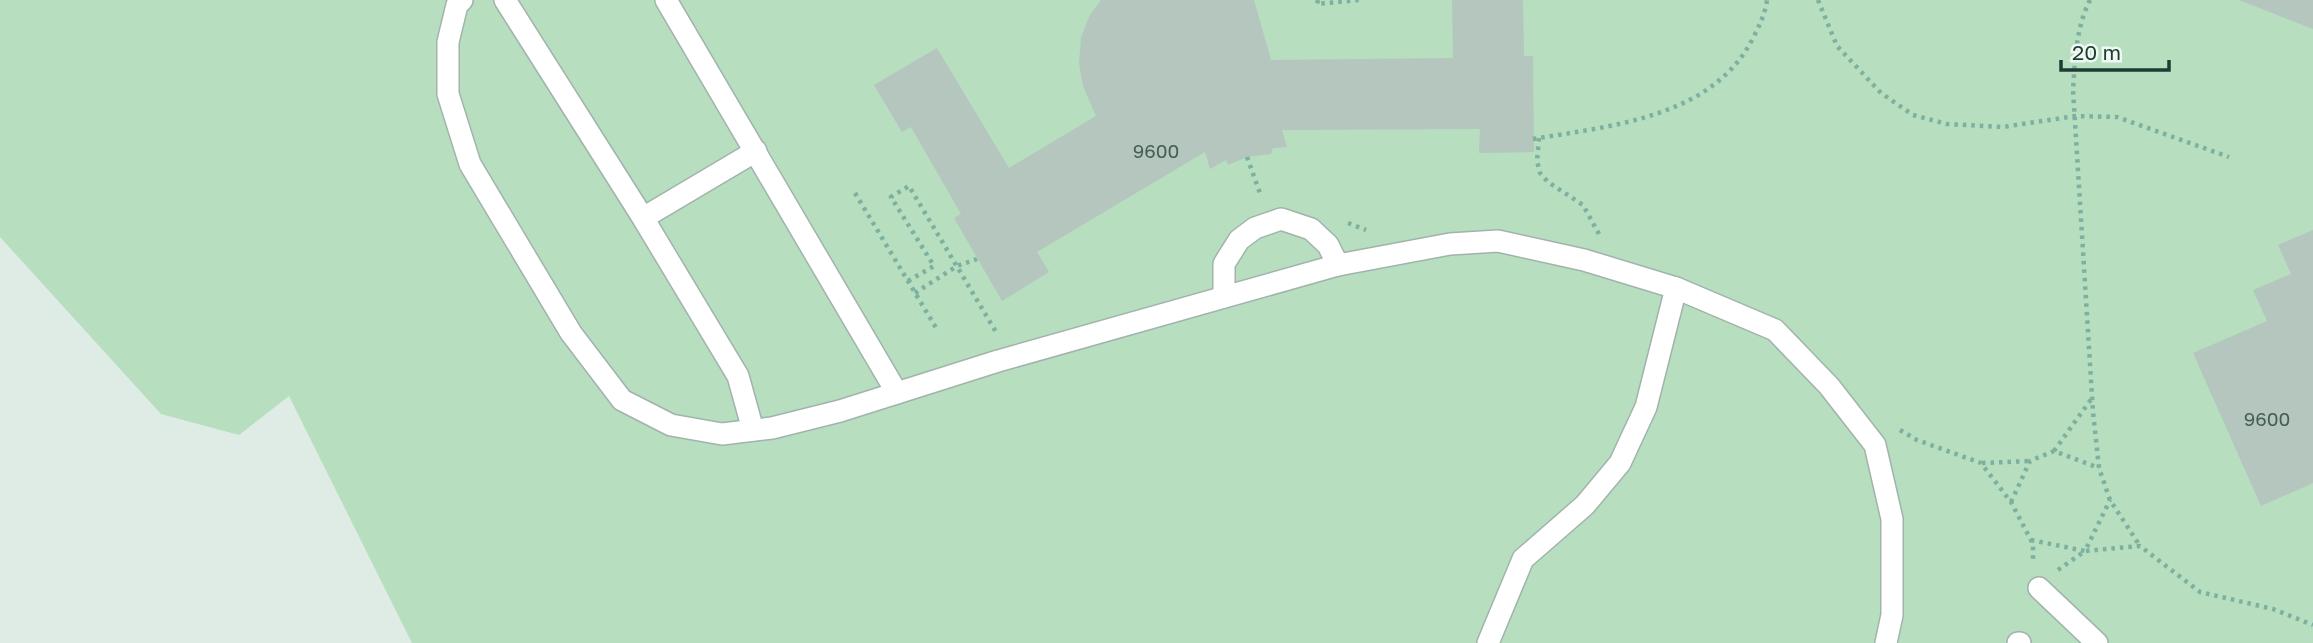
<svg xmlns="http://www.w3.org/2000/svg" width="2313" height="643" viewBox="0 0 2313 643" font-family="'Golos Text',sans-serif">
  <rect width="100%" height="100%" fill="#dfebe5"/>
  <polygon fill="#b6debf" points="0,0 2313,0 2313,643 412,643 289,396 239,435 161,414 0,237"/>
  <g fill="#b4c6be">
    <polygon points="1101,0 1254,0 1271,60 1453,58 1452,0 1523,0 1524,56 1533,56 1534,152 1479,153 1480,129 1282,130 1287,147 1273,148 1271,154 1247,157 1228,165 1226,160 1210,169 1205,152 1037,252 1049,272 1002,301 954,218 961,214 911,127 902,132 874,85 937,48 1009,168 1096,116 1083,86 1079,63 1081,37 1090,15"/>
    <polygon points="2239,0 2313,0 2313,29"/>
    <polygon points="2313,230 2313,483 2261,506 2193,353 2267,321 2253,290 2291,274 2278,245"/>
  </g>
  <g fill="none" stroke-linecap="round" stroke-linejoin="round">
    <defs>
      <g id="minor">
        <polyline points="462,0 457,5 448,42 448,94 470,164 571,333 622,400 671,425 722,434 772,428 840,411 998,361 1338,265 1450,244 1498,241 1584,260 1676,288 1775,330 1829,386 1875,445 1892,519 1892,615 1886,643"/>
        <polyline points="505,0 643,218 738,376 753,430"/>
        <polyline points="666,0 897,393"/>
        <polyline points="643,218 756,151"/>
        <polyline points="1224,297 1224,264 1239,240 1255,228 1281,219 1311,229 1328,245 1338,265"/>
        <polyline points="2039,588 2097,643"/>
        <polyline points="1488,643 1523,559 1585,505 1620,463 1646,407 1676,288"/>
        <polyline points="2018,643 2020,643"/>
      </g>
    </defs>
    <use href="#minor" stroke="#a2b3ac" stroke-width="24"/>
    <g stroke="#7db09f" stroke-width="4.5" stroke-dasharray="3.5 5" stroke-linecap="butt">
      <polyline points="1318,0 1317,4 1359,0"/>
      <polyline points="1818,0 1837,46 1881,93 1913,115 1947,124 2003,127 2075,116 2117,117 2229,157"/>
      <path d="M2090,0C2076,27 2075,60 2073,90L2093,412L2099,468L2110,500L2140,546"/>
      <polyline points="1539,138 1537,161 1540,173 1548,182 1583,205 1599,234"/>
      <path d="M1533,139C1610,126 1711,118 1752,40C1759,26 1765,15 1767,0"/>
      <polyline points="1247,157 1261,196"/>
      <polyline points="855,193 938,331"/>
      <polyline points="1348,223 1366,230"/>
      <polyline points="908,281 934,266 891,197 909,186 996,332"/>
      <polyline points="915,293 957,266 977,259"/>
      <polyline points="1900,430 1917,440 1981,463 2011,502 2033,544 2033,561"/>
      <polyline points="2054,451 2092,398"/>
      <polyline points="1982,463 2030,461"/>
      <polyline points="2011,502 2030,461 2054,451 2099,468"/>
      <polyline points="2031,540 2085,551 2110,500"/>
      <polyline points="2058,570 2085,551 2140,546 2200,592 2273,609 2313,625"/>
    </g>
    <use href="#minor" stroke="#fff" stroke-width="21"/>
  </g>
  <g text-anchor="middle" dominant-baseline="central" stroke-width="7" stroke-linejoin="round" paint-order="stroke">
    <g font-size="19" fill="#445e56">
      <text x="1156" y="150">9600</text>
      <text x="2267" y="418">9600</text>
    </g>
  </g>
  <path d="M2061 60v10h108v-10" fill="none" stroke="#1f3c33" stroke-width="3.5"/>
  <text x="2072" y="60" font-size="21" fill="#1f3c33" stroke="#eff8f3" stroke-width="5" paint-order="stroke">20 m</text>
</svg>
